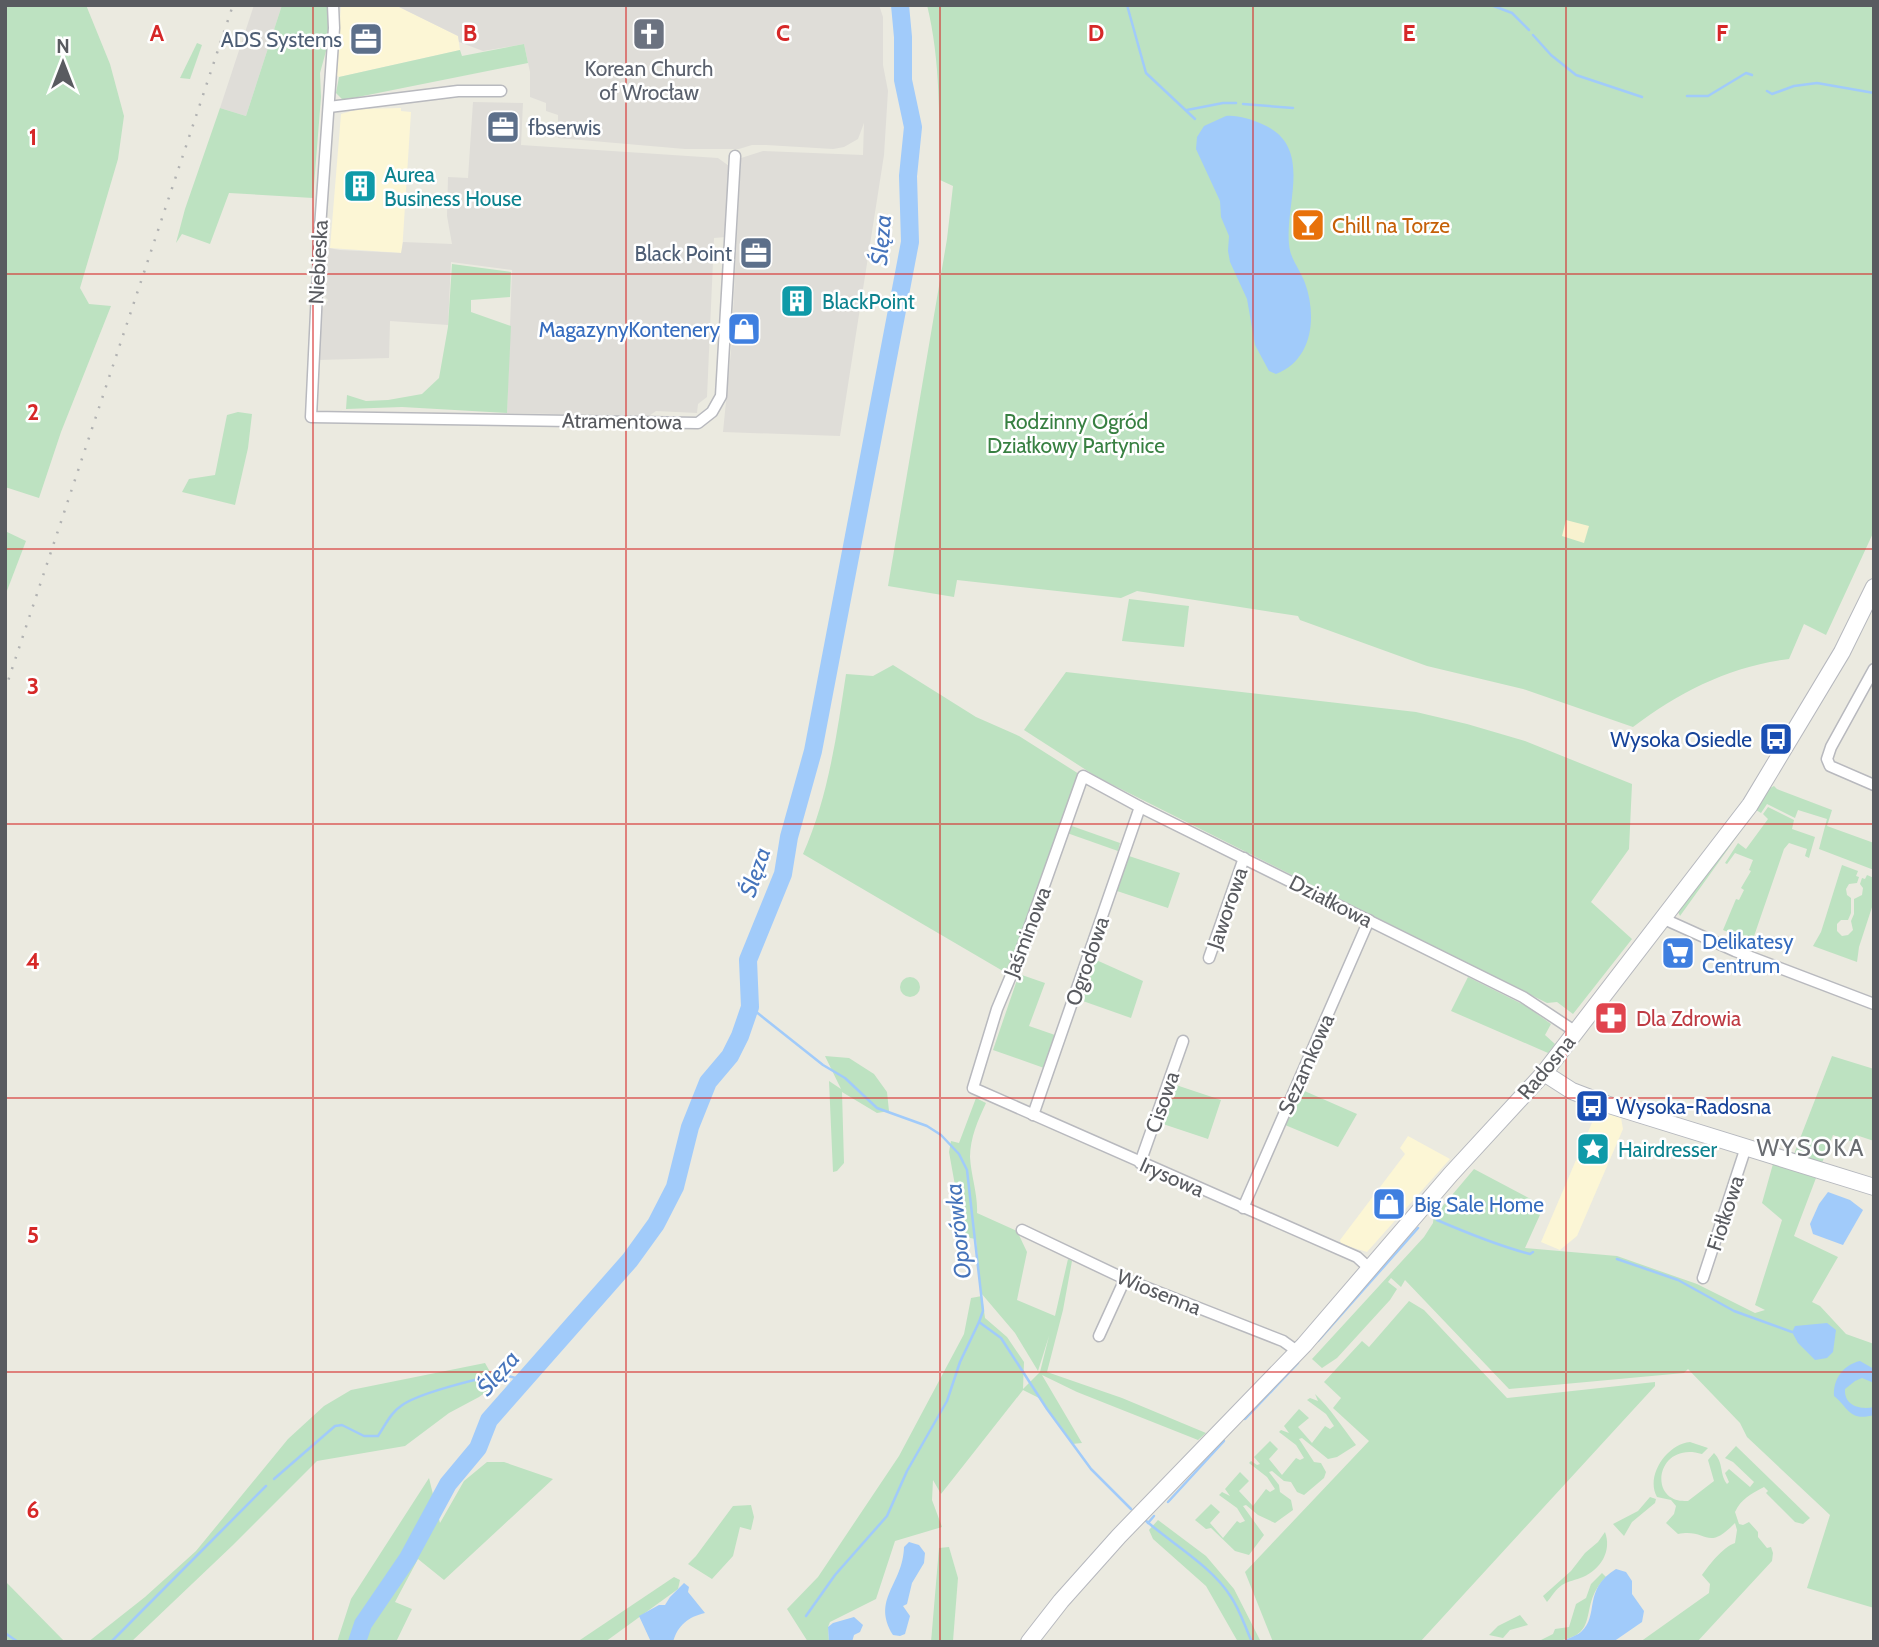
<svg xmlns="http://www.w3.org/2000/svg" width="1879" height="1647" viewBox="0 0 1879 1647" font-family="Cabin,sans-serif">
  <rect width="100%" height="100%" fill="#ebeae0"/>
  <g fill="#fcf6d5">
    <polygon points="341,5 395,5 458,36 460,50 339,77 336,75"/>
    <polygon points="401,108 401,111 411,112 402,253 330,248 341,114 359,109"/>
    <polygon points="1597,1111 1621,1118 1623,1129 1577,1236 1560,1250 1541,1242"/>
    <polygon points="1408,1136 1450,1159 1367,1252 1341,1244 1340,1240 1405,1154 1400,1148"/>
  </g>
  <g fill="#dfddd8">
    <polygon points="254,5 282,5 246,116 220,108"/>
    <polygon points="395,5 879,5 883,17 883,65 888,91 884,155 840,436 723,432 731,351 741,158 763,151 863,155 864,123 858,139 844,147 833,149 766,145 752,145 739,149 685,149 558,138 558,115 546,111 546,103 530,97 530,72 524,44 483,51 459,42 458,36"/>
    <polygon points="473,102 523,103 521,145 718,158 729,166 726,237 714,238 707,397 698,404 697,413 656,411 649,416 507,413 512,270 451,262 448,325 390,321 389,358 318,360 319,314 328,300 320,292 323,247 340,250 401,253 403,242 452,244 447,216 448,177 468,178"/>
  </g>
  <g fill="#bde2c1">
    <polygon points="5,5 86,5 110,64 124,116 118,159 80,288 89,304 111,306 61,432 39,498 5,487"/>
    <polygon points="282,5 328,5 329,27 326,51 320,73 321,97 313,198 229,193 210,244 182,234 176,243 185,209 220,108 246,116"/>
    <path d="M927,5H1874V531L1826,635L1804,624L1789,659C1731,666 1679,692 1633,727L1523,689L1427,666L1300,620L1298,616L1137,591L1121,598L957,580L954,597L888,586L947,239L953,186L940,180C939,121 941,62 927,5Z"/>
    <polygon points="197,43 202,45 190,79 180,78"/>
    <polygon points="524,44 528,63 343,100 336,93 339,77 460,50 462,56"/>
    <polygon points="452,264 511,272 510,297 471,300 471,312 511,326 507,413 402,407 346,409 347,395 366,401 388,400 422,394 439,378 448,327"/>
    <polygon points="238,412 252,414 248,448 235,505 182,492 189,479 215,475 227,415"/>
    <polygon points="5,531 26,541 5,596"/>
    <polygon points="1129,599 1189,606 1184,647 1122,641"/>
    <path d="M893,665L976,717L1019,736L1079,774L1008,974L803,854C828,798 837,734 846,674L873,676Z"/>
    <polygon points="1066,672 1416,712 1467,724 1525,741 1632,784 1629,849 1591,902 1632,939 1573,1014 1557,1002 1547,1003 1097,777 1024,730"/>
    <polygon points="1774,786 1777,789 1832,810 1827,826 1874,843 1874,870 1819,849 1827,819 1798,810 1795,818 1767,804 1761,813 1756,810 1680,916 1678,912 1768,789"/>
    <polygon points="1768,807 1794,820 1792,829 1815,837 1809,858 1805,856 1807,849 1789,843 1784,849 1752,942 1723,930 1736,899 1739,900 1744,890 1741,888 1751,871 1749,870 1753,860 1735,853 1727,864 1725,863 1738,843 1746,849 1768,819 1763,814"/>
    <polygon points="1069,825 1120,843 1118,851 1067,833"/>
    <polygon points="1129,856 1180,873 1168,908 1117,891"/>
    <polygon points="1842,865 1858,871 1856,876 1859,877 1857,883 1849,884 1846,889 1847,895 1851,898 1851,913 1848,920 1841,920 1837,924 1837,931 1842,936 1848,935 1853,930 1851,921 1854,914 1854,899 1862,895 1863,888 1860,884 1862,878 1865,879 1867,875 1874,878 1874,901 1859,947 1857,962 1813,946 1821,932"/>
    <polygon points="1094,959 1143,981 1131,1018 1080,1000"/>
    <polygon points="1019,974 1045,983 1029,1026 1055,1035 1044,1068 993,1050"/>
    <polygon points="1468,977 1526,1006 1551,1024 1545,1035 1555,1044 1548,1053 1451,1011"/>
    <circle cx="910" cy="987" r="10"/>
    <polygon points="825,1056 849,1058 874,1074 887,1092 889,1111 877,1113 842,1092 844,1163 837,1171 833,1172 829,1081 841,1089"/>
    <polygon points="1832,1056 1874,1069 1874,1141 1856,1135 1853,1142 1833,1135 1822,1163 1794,1154"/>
    <polygon points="1173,1084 1221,1100 1208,1139 1160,1123"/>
    <polygon points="1300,1089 1357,1114 1338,1147 1285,1125"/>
    <path d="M976,1098L986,1103C978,1120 970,1138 970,1157C971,1176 978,1194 977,1213L1017,1231L1027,1252L1017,1300L1055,1316L1068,1259L1072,1261L1063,1310L1047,1372L1122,1398L1206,1433L1198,1440L1077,1392L1042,1375L1082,1443L1072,1444L1039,1398L1023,1390L941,1494L933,1480L932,1500L942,1527L895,1541L876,1599L830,1622L828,1627L829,1642H808L787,1609L818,1577L899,1456L964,1334L971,1298L982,1296L985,1318L1007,1337L1024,1362L1023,1389L1040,1372L1049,1336L1038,1371L1015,1333L981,1293L976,1239L970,1238L963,1230L949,1152L951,1141L959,1143Z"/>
    <polygon points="1773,1164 1816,1178 1794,1236 1838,1257 1812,1302 1820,1306 1846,1334 1874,1344 1874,1608 1807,1588 1830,1515 1747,1437 1740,1423 1688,1369 1684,1373 1509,1389 1405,1280 1401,1287 1391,1278 1388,1282 1397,1289 1390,1300 1337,1358 1322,1368 1312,1359 1424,1237 1433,1223 1434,1214 1436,1214 1474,1169 1544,1206 1525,1248 1617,1256 1697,1284 1755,1313 1765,1310 1755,1305 1782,1220 1762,1203"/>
    <polygon points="1409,1301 1424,1310 1507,1398 1655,1382 1655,1386 1420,1642 1273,1642 1245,1572 1369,1441 1333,1408 1341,1398 1324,1382 1362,1341 1369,1347"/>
    <polygon points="485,1363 497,1384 479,1397 449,1413 405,1446 317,1461 233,1545 131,1642 88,1642 145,1597 196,1551 288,1439 324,1406 351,1390"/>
    <path d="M1315,1394C1331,1409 1342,1427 1356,1445L1337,1457L1328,1459L1302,1438L1299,1439L1314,1462L1321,1463L1326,1472L1324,1478L1304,1495L1297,1492L1291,1482L1284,1481L1272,1471L1269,1472L1279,1485L1280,1492L1291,1500L1293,1510L1275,1523L1258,1515L1246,1505L1243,1506L1264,1535L1249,1555L1235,1551L1211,1528L1206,1529L1195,1520L1211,1504L1220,1512L1210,1523L1223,1538L1237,1521L1240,1523L1245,1521L1237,1508L1219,1495L1222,1492L1230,1496L1225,1489L1240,1472L1249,1481L1239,1491L1253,1506L1266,1489L1270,1492L1275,1489L1267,1477L1249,1463L1251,1461L1257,1465L1260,1464L1254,1457L1270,1441L1278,1449L1269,1459L1282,1475L1296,1458L1300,1460L1304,1458L1296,1445L1279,1432L1281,1430L1289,1433L1284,1426L1299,1409L1309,1418L1298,1427L1312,1443L1325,1426L1330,1429L1334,1426L1326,1414L1307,1400L1310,1398L1318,1401Z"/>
    <path d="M1690,1442L1708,1448L1702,1454C1663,1442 1650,1486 1672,1498C1676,1501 1684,1501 1688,1501L1714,1481L1708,1460L1714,1453C1724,1463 1719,1473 1727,1484L1729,1482L1725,1473L1729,1469L1750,1487L1754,1482L1733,1462L1725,1458L1736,1446L1810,1518L1803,1524L1795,1522L1766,1493L1768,1491L1764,1487C1751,1494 1741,1499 1735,1512L1739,1524L1743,1525L1749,1522L1758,1532V1537L1767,1548L1771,1547L1773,1553L1772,1561L1697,1642H1640L1709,1593L1710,1584L1702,1575C1709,1565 1723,1547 1735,1543L1737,1530L1735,1523C1706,1553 1708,1528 1678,1534L1666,1523L1674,1514L1676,1506L1671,1500L1657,1497C1645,1476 1667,1444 1690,1442Z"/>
    <polygon points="487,1462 504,1462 553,1479 444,1580 418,1559 395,1602 412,1609 396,1642 337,1642 351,1599 429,1478 440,1523 464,1481"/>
    <polygon points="1650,1497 1656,1499 1655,1503 1632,1522 1624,1536 1613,1524 1638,1511"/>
    <polygon points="751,1505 754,1517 751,1530 740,1527 733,1556 712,1579 688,1564 696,1556 733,1506"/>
    <polygon points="1158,1520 1206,1556 1234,1589 1261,1642 1238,1642 1206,1586 1153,1539 1149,1530"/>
    <path d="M1605,1532C1612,1551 1601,1569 1583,1577C1576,1580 1568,1581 1562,1585C1556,1589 1552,1596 1547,1602L1543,1596L1571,1571L1585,1553L1598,1542Z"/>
    <polygon points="949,1547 958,1578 953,1641 931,1642 939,1548"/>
    <path d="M1602,1573L1606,1577C1573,1609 1610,1642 1537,1642L1553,1634L1555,1629L1569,1627L1576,1604L1586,1598L1591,1584Z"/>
    <polygon points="674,1577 680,1580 678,1589 605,1642 577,1642"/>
    <polygon points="5,1581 65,1642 5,1642"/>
    <polygon points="1520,1615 1528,1625 1510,1630 1503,1638 1489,1635 1498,1626"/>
  </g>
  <polygon fill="#f8f2cf" points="1566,520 1589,526 1584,543 1562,536"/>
  <g fill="#a1cbfa">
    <path d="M1226,116C1238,115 1250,119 1262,124C1314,146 1285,202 1289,244C1290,259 1300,269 1305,283C1317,316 1313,360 1276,374L1269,371L1255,345L1247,299L1230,262L1228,251L1229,236L1221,217L1220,201L1196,149L1197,137L1204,126Z"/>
    <polygon points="1828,1192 1850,1200 1863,1210 1843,1245 1813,1234 1810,1224 1819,1204"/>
    <polygon points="1827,1323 1836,1330 1833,1352 1827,1358 1815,1360 1798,1343 1792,1332 1795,1326"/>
    <path d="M1860,1361L1874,1369V1383L1862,1378L1855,1381L1845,1389C1844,1406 1860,1410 1874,1407V1415C1849,1422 1848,1407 1834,1396C1833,1379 1843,1365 1860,1361Z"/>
    <path d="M909,1542L919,1545L925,1553L924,1563L912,1583L907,1604L903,1606L910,1616L905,1634L900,1636L893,1635C871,1599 903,1585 904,1547Z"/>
    <path d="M1616,1569L1626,1572L1632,1581V1594L1644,1611L1642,1622L1613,1642H1561C1567,1638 1575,1637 1581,1632C1600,1615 1582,1590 1616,1569Z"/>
    <path d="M684,1583L689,1587L688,1592L705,1613C688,1617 678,1625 673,1642H651L639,1616L659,1605H665L670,1597Z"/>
    <polygon points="854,1617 863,1625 860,1632 854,1635 852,1642 829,1642 828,1627 833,1623"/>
  </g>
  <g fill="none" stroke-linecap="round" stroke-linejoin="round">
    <g stroke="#a1cbfa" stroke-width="2.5">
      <polyline points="1127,5 1146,73 1195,119"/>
      <polyline points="1491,5 1512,13 1529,30"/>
      <polyline points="1533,35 1551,55 1576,75 1642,97"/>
      <polyline points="1767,91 1772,94 1794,86 1817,83 1874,93"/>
      <polyline points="1687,96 1708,96 1746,73 1752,75"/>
      <polyline points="1243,104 1293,108"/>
      <polyline points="1187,110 1223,103 1236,103"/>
      <polyline points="750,1007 823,1065 845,1078 877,1108 927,1126 941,1135 959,1154 967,1170 983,1311 979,1322 1001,1338 1047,1409 1091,1469 1131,1509"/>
      <path d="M1437,1220C1467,1233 1499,1246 1530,1254L1533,1252"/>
      <polyline points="1617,1259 1678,1280 1734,1311 1792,1332"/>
      <polyline points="1318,1341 1418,1228"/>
      <polyline points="508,1376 523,1380"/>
      <polyline points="1245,1419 1298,1363"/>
      <path d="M274,1479L335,1426L342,1425L364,1436H378C385,1426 390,1413 401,1406C416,1394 475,1379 495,1376"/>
      <polyline points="1168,1502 1224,1441"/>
      <path d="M1145,1520C1171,1543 1213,1567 1231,1597C1240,1610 1245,1627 1252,1642"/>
      <polyline points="1148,1523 1154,1516"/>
      <polyline points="806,1616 835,1575 887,1516 907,1471 947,1401 960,1362 979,1322"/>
      <polyline points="5,1633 18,1642"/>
      <polyline points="111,1642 266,1486"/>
    </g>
    <polyline stroke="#a1cbfa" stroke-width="18" points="357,1642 363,1624 408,1558 448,1484 478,1448 489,1420 630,1260 656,1224 675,1187 690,1127 708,1082 730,1056 740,1036 750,1007 748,960 783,874 789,837 813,751 910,242 908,176 913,127 903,80 903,37 900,5"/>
    <defs>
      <g id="street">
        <polyline points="333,5 334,28 320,228 311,417 698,423 712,412 721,396 735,156"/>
        <polyline points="329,107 458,91 501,91"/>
        <polyline points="1874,669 1831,747 1827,759 1830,766 1874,785"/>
        <polyline points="1664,919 1735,951 1874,1004"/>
        <polyline points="1209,958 1244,858"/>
        <polyline points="1033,1115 1140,807"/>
        <polyline points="1140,1163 1183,1041"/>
        <polyline points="1243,1208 1369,920"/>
        <polyline points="1022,1230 1125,1279 1283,1341 1297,1351"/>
        <polyline points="1370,1269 1357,1257 973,1088 997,1009 1018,959 1083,776 1140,807 1523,997 1576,1032"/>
        <polyline points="1703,1278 1746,1147"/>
        <polyline points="1099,1336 1125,1279"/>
      </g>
      <g id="secondary">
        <polyline points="1544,1073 1572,1091 1606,1104 1874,1187"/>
        <polyline points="1029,1642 1061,1601 1119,1536 1304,1345 1451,1174 1544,1073 1750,805 1842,652 1874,587"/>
      </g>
    </defs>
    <use href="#street" stroke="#b8b9be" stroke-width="13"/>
    <use href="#secondary" stroke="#b6b8be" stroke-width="18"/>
    <use href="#street" stroke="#fff" stroke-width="10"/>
    <use href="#secondary" stroke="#fff" stroke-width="16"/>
    <polyline stroke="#b1b2b2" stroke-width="2.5" stroke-dasharray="2 9" stroke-linecap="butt" points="5,690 233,5"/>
  </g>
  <path fill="none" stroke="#d62828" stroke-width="2" stroke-opacity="0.55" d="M313,5V1642M626,5V1642M940,5V1642M1253,5V1642M1566,5V1642M5,274H1874M5,549H1874M5,824H1874M5,1098H1874M5,1372H1874"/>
  <defs>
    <symbol id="church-square" viewBox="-11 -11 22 22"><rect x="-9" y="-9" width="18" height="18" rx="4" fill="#6b7280" stroke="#fff"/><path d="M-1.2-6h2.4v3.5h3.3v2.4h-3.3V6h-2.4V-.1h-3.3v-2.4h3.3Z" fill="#fff"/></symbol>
    <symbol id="office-square" viewBox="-11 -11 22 22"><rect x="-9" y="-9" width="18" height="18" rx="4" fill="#5c6f8a" stroke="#fff"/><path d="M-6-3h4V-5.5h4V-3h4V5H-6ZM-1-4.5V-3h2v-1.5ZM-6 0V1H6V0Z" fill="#fff"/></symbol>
    <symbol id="building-square" viewBox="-11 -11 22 22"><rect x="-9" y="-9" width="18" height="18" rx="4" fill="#0f9aa8" stroke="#fff"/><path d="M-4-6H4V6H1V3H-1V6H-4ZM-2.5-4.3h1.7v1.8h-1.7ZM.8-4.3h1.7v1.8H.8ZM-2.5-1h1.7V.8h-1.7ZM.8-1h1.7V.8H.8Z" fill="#fff"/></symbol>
    <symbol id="bar-square" viewBox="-11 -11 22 22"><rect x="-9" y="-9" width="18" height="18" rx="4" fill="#e8710a" stroke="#fff"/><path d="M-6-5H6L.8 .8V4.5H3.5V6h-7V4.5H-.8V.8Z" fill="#fff"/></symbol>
    <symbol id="shop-square" viewBox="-11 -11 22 22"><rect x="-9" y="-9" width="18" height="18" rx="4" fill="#3f7fe0" stroke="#fff"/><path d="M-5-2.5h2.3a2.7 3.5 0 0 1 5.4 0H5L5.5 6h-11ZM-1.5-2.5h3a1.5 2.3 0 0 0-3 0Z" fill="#fff"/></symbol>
    <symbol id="bus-square" viewBox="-11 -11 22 22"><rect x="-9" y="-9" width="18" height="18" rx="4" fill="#1a4fb4" stroke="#fff"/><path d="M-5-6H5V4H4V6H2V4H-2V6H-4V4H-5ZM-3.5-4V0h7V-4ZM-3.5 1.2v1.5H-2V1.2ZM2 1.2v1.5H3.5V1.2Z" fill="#fff"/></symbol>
    <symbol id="supermarket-square" viewBox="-11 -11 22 22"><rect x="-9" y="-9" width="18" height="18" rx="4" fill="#3f7fe0" stroke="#fff"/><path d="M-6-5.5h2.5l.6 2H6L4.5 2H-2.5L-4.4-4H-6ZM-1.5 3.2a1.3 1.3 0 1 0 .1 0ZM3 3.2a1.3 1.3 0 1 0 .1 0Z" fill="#fff"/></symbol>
    <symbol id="pharmacy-square" viewBox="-11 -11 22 22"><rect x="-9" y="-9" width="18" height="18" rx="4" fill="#e0444e" stroke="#fff"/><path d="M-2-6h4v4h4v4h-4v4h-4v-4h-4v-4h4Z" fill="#fff"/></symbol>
    <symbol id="sight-square" viewBox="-11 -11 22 22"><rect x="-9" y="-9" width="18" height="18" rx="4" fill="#0f9aa8" stroke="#fff"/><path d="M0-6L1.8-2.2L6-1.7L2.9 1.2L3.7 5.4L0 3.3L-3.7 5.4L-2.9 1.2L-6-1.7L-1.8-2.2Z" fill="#fff"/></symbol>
  </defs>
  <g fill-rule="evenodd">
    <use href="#church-square" x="630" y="15" width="38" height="38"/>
    <use href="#office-square" x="347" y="20" width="38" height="38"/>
    <use href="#office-square" x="484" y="108" width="38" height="38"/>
    <use href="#building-square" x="341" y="167" width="38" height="38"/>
    <use href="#bar-square" x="1289" y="206" width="38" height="38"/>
    <use href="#office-square" x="737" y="234" width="38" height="38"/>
    <use href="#building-square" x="778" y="282" width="38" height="38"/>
    <use href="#shop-square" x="725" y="310" width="38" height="38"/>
    <use href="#bus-square" x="1757" y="720" width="38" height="38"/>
    <use href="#supermarket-square" x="1659" y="934" width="38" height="38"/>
    <use href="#pharmacy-square" x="1592" y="999" width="38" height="38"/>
    <use href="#bus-square" x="1573" y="1087" width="38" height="38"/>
    <use href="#sight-square" x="1574" y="1130" width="38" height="38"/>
    <use href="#shop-square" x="1370" y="1185" width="38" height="38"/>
  </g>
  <g text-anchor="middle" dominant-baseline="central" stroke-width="5" stroke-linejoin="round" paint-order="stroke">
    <g font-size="21" fill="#4e5e75" stroke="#fff" text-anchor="end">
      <text x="342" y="39">ADS Systems</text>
      <text x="528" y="127" text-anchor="start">fbserwis</text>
      <text x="732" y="253">Black Point</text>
    </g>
    <g font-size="21" fill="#5b616d" stroke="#fff">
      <text x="649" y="68">Korean Church<tspan x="649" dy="24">of Wrocław</tspan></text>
    </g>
    <g font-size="21" fill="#0d838f" stroke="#fff" text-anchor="start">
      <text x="384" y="174">Aurea<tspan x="384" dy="24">Business House</tspan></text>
      <text x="822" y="301">BlackPoint</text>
      <text x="1618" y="1149">Hairdresser</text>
    </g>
    <g font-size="21" fill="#c56008" stroke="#fff" text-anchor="start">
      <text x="1332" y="225">Chill na Torze</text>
    </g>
    <g font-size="21" fill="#595b60" stroke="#fff">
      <text transform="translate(318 262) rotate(-87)">Niebieska</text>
      <text transform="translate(622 421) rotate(1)">Atramentowa</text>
      <text transform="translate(1331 901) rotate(27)">Działkowa</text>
      <text transform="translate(1227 908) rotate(-71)">Jaworowa</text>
      <text transform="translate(1027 932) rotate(-69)">Jaśminowa</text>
      <text transform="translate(1087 961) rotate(-71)">Ogrodowa</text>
      <text transform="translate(1306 1064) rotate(-66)">Sezamkowa</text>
      <text transform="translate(1546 1067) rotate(-50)">Radosna</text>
      <text transform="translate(1162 1102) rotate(-71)">Cisowa</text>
      <text transform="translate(1172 1177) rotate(24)">Irysowa</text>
      <text transform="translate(1725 1213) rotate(-72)">Fiołkowa</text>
      <text transform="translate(1159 1292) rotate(22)">Wiosenna</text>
    </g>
    <g font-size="21" fill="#366cbe" stroke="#fff" text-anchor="start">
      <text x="720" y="329" text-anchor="end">MagazynyKontenery</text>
      <text x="1702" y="941">Delikatesy<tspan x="1702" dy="24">Centrum</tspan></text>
      <text x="1414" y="1204">Big Sale Home</text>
    </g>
    <g font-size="21" fill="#388042" stroke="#fff">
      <text x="1076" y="421">Rodzinny Ogród<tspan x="1076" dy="24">Działkowy Partynice</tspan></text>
    </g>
    <g font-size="21" fill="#164399" stroke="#fff" text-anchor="end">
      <text x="1752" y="739">Wysoka Osiedle</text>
      <text x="1616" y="1106" text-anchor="start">Wysoka-Radosna</text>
    </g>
    <g font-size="21" fill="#be3a42" stroke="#fff" text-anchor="start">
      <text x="1636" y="1018">Dla Zdrowia</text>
    </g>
    <g font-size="23" font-style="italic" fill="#4674bb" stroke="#fff">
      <text transform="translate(881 240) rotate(-85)">Ślęza</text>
      <text transform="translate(755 872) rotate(-71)">Ślęza</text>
      <text transform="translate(958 1231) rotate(-96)">Oporówka</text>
      <text transform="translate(498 1373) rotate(-49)">Ślęza</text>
    </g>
    <g font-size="24" letter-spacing="2" fill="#6a6d72" stroke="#fff">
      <text x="1811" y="1147">WYSOKA</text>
    </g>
  </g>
  <g font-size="23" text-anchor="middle" font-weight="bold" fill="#d62828" stroke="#fff" stroke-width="5" stroke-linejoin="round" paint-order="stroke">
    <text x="157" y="41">A</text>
    <text x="470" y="41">B</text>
    <text x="783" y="41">C</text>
    <text x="1096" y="41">D</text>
    <text x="1409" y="41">E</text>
    <text x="1722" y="41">F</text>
    <text x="33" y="145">1</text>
    <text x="33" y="420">2</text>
    <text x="33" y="694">3</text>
    <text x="33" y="969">4</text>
    <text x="33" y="1243">5</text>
    <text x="33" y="1518">6</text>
  </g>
  <rect width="1879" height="1647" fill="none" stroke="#595b60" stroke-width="14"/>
  <g transform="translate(63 63)" stroke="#ffffff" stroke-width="5" paint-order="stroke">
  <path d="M0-5L12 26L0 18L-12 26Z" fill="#595b60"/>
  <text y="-10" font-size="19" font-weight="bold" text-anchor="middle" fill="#595b60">N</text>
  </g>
</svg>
